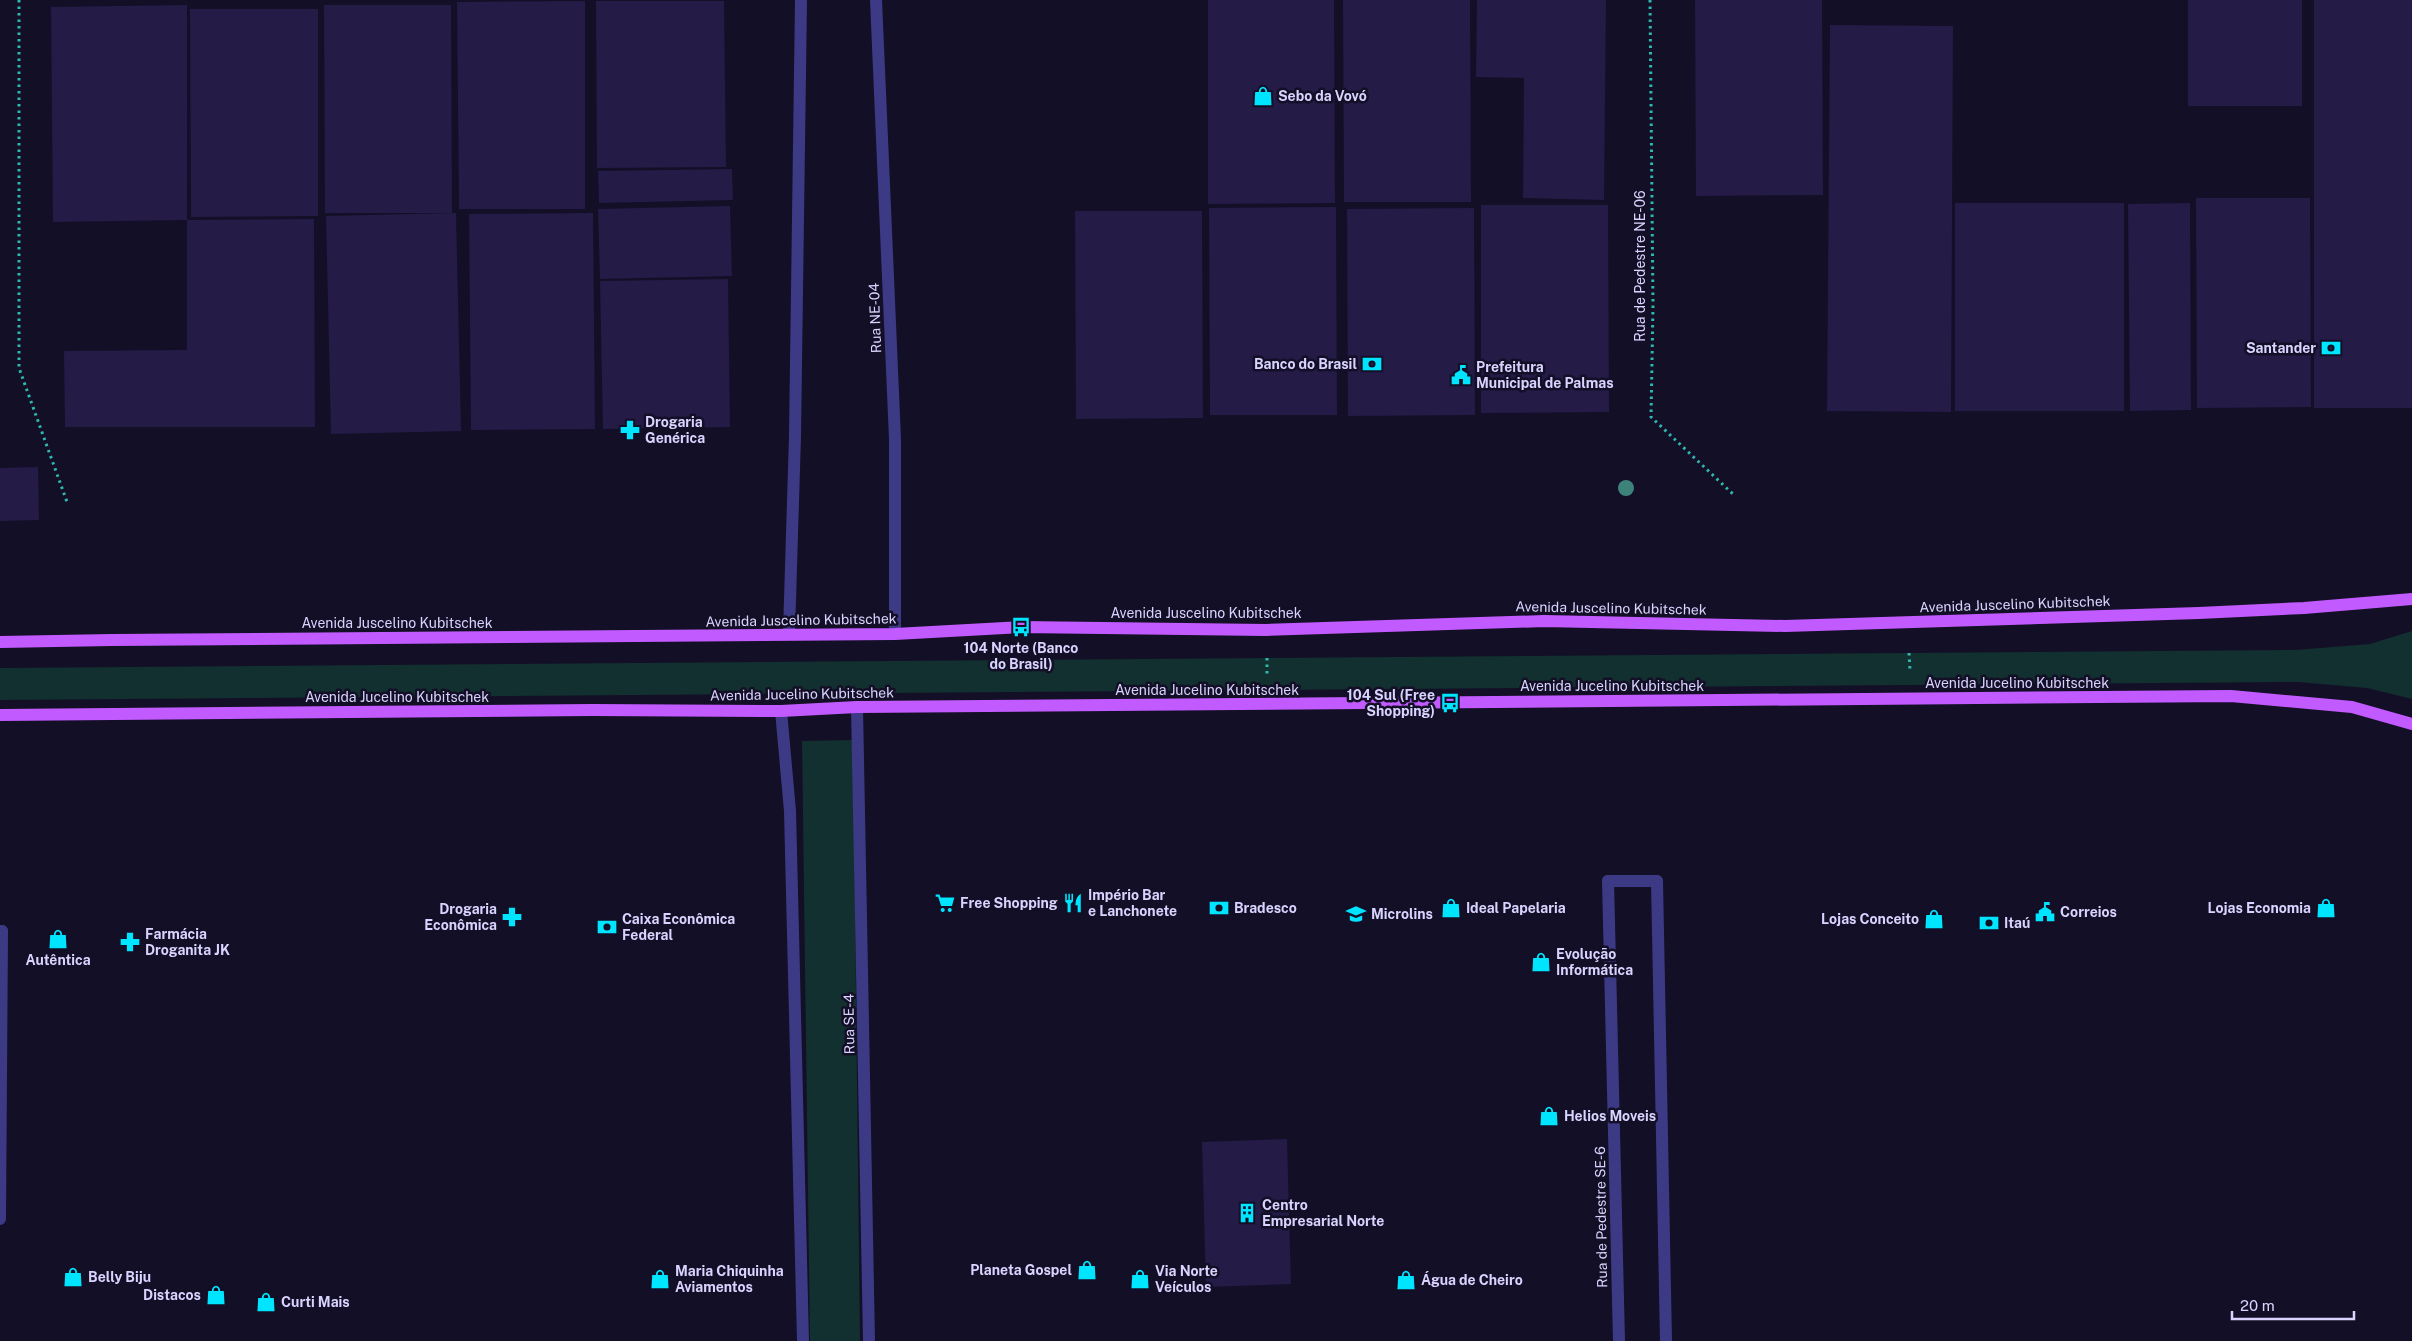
<svg xmlns="http://www.w3.org/2000/svg" width="2412" height="1341" viewBox="0 0 2412 1341" font-family="'Public Sans',sans-serif">
  <rect width="100%" height="100%" fill="#130f26"/>
  <g fill="#12302f">
    <polygon points="2412,631 2412,699 2367,688 2298,682 0,700 0,668 2295,650 2370,644"/>
    <polygon points="853,740 860,1341 810,1341 802,741"/>
  </g>
  <g fill="#241b47">
    <polygon points="1208,0 1334,0 1335,203 1208,204"/>
    <polygon points="1343,0 1470,0 1471,202 1344,202"/>
    <polygon points="1477,0 1606,0 1604,200 1523,198 1524,78 1476,77"/>
    <polygon points="1695,0 1822,0 1823,195 1696,196"/>
    <rect x="2188" y="0" width="114" height="106"/>
    <rect x="2314" y="0" width="98" height="408"/>
    <polygon points="585,1 585,209 459,209 457,2"/>
    <polygon points="596,1 724,1 726,167 597,168"/>
    <polygon points="187,5 187,220 53,222 51,7"/>
    <polygon points="324,5 451,5 452,213 325,213"/>
    <polygon points="190,9 318,9 318,216 191,217"/>
    <polygon points="1830,25 1953,26 1951,412 1827,411"/>
    <polygon points="732,169 733,200 599,203 598,171"/>
    <polygon points="2196,198 2310,198 2311,407 2197,408"/>
    <rect x="1955" y="203" width="169" height="208"/>
    <polygon points="2190,203 2191,410 2130,411 2128,204"/>
    <polygon points="1481,205 1608,205 1609,412 1481,413"/>
    <polygon points="730,206 732,276 600,279 598,209"/>
    <polygon points="1336,207 1337,415 1210,415 1209,208"/>
    <polygon points="1474,208 1475,415 1348,416 1347,209"/>
    <polygon points="1075,211 1202,211 1203,418 1076,419"/>
    <polygon points="456,213 461,431 331,434 326,216"/>
    <polygon points="593,213 595,429 471,430 469,214"/>
    <polygon points="314,219 315,427 65,427 64,351 187,350 187,220"/>
    <polygon points="728,279 730,427 603,429 600,281"/>
    <polygon points="38,467 39,520 0,521 0,468"/>
    <polygon points="1287,1139 1291,1284 1206,1287 1202,1142"/>
  </g>
  <g fill="none" stroke-linecap="round" stroke-linejoin="round">
    <g stroke="#2fb8b0" stroke-width="3" stroke-dasharray="2.5 4" stroke-linecap="butt">
      <polyline points="19,0 19,368 67,502"/>
      <polyline points="1650,0 1653,305 1651,417 1734,495"/>
      <polyline points="1909,653 1910,670"/>
      <polyline points="1267,658 1267,675"/>
    </g>
    <g stroke="#3d3a85" stroke-width="12">
      <polyline points="857,707 869,1341"/>
      <polyline points="781,711 790,811 803,1341"/>
      <polyline points="1608,881 1619,1341"/>
      <polyline points="1657,881 1666,1341"/>
      <polyline points="0,1219 2,931"/>
    </g>
    <g stroke="#3d3a85" stroke-width="12">
      <polyline points="876,0 895,439 895,634"/>
      <polyline points="789,633 795,436 801,0"/>
      <polyline points="1608,881 1657,881"/>
      <polyline points="0,931 2,931"/>
    </g>
    <g stroke="#c25bff" stroke-width="12">
      <polyline points="0,642 112,640 895,634 1021,627 1266,630 1544,621 1785,626 2199,613 2304,608 2412,599"/>
      <polyline points="0,715 592,710 781,711 857,707 2231,696 2352,707 2412,724"/>
    </g>
  </g>
  <circle fill="#3d827b" cx="1626" cy="488" r="8"/>
  <defs>
    <symbol id="shop-bare" viewBox="-9 -9 18 18"><path d="M-5-2.5h2.3a2.7 3.5 0 0 1 5.4 0H5L5.5 6h-11ZM-1.5-2.5h3a1.5 2.3 0 0 0-3 0Z" fill="#00e5ff" stroke="#130f26" stroke-width="2.5" paint-order="stroke"/></symbol>
    <symbol id="bank-bare" viewBox="-9 -9 18 18"><path d="M-6-4H6V4H-6ZM0-2.3a2.3 2.3 0 1 0 0 4.6a2.3 2.3 0 1 0 0-4.6Z" fill="#00e5ff" stroke="#130f26" stroke-width="2.5" paint-order="stroke"/></symbol>
    <symbol id="civic-bare" viewBox="-9 -9 18 18"><path d="M-.6-6.5H3V-4.5H.6V-3L4-1V1h2V6H-6V1h2V-1L-.6-3ZM-1.2 2.5V6h2.4V2.5Z" fill="#00e5ff" stroke="#130f26" stroke-width="2.5" paint-order="stroke"/></symbol>
    <symbol id="pharmacy-bare" viewBox="-9 -9 18 18"><path d="M-2-6h4v4h4v4h-4v4h-4v-4h-4v-4h4Z" fill="#00e5ff" stroke="#130f26" stroke-width="2.5" paint-order="stroke"/></symbol>
    <symbol id="bus-bare" viewBox="-9 -9 18 18"><path d="M-5-6H5V4H4V6H2V4H-2V6H-4V4H-5ZM-3.5-4V0h7V-4ZM-3.5 1.2v1.5H-2V1.2ZM2 1.2v1.5H3.5V1.2Z" fill="#00e5ff" stroke="#130f26" stroke-width="2.5" paint-order="stroke"/></symbol>
    <symbol id="supermarket-bare" viewBox="-9 -9 18 18"><path d="M-6-5.5h2.5l.6 2H6L4.5 2H-2.5L-4.4-4H-6ZM-1.5 3.2a1.3 1.3 0 1 0 .1 0ZM3 3.2a1.3 1.3 0 1 0 .1 0Z" fill="#00e5ff" stroke="#130f26" stroke-width="2.5" paint-order="stroke"/></symbol>
    <symbol id="restaurant-bare" viewBox="-9 -9 18 18"><path d="M-5-6h1v4h1v-4h1v4h1v-4h1v5L-1.5 .5V6h-2V.5L-5-1ZM5-6V6H3V1.5H1.5Q1.5-4 5-6Z" fill="#00e5ff" stroke="#130f26" stroke-width="2.5" paint-order="stroke"/></symbol>
    <symbol id="university-bare" viewBox="-9 -9 18 18"><path d="M0-5L7-2L0 1L-7-2ZM-4 1L0 2.5L4 1V4Q0 6-4 4Z" fill="#00e5ff" stroke="#130f26" stroke-width="2.5" paint-order="stroke"/></symbol>
    <symbol id="building-bare" viewBox="-9 -9 18 18"><path d="M-4-6H4V6H1V3H-1V6H-4ZM-2.5-4.3h1.7v1.8h-1.7ZM.8-4.3h1.7v1.8H.8ZM-2.5-1h1.7V.8h-1.7ZM.8-1h1.7V.8H.8Z" fill="#00e5ff" stroke="#130f26" stroke-width="2.5" paint-order="stroke"/></symbol>
  </defs>
  <g fill-rule="evenodd">
    <use href="#shop-bare" x="1249" y="82" width="28" height="28"/>
    <use href="#bank-bare" x="2317" y="334" width="28" height="28"/>
    <use href="#bank-bare" x="1358" y="350" width="28" height="28"/>
    <use href="#civic-bare" x="1447" y="361" width="28" height="28"/>
    <use href="#pharmacy-bare" x="616" y="416" width="28" height="28"/>
    <use href="#bus-bare" x="1007" y="613" width="28" height="28"/>
    <use href="#bus-bare" x="1436" y="689" width="28" height="28"/>
    <use href="#supermarket-bare" x="931" y="889" width="28" height="28"/>
    <use href="#restaurant-bare" x="1059" y="889" width="28" height="28"/>
    <use href="#bank-bare" x="1205" y="894" width="28" height="28"/>
    <use href="#shop-bare" x="1437" y="894" width="28" height="28"/>
    <use href="#shop-bare" x="2312" y="894" width="28" height="28"/>
    <use href="#civic-bare" x="2031" y="898" width="28" height="28"/>
    <use href="#university-bare" x="1342" y="900" width="28" height="28"/>
    <use href="#pharmacy-bare" x="498" y="903" width="28" height="28"/>
    <use href="#shop-bare" x="1920" y="905" width="28" height="28"/>
    <use href="#bank-bare" x="1975" y="909" width="28" height="28"/>
    <use href="#bank-bare" x="593" y="913" width="28" height="28"/>
    <use href="#shop-bare" x="44" y="925" width="28" height="28"/>
    <use href="#pharmacy-bare" x="116" y="928" width="28" height="28"/>
    <use href="#shop-bare" x="1527" y="948" width="28" height="28"/>
    <use href="#shop-bare" x="1535" y="1102" width="28" height="28"/>
    <use href="#building-bare" x="1233" y="1199" width="28" height="28"/>
    <use href="#shop-bare" x="1073" y="1256" width="28" height="28"/>
    <use href="#shop-bare" x="59" y="1263" width="28" height="28"/>
    <use href="#shop-bare" x="646" y="1265" width="28" height="28"/>
    <use href="#shop-bare" x="1126" y="1265" width="28" height="28"/>
    <use href="#shop-bare" x="1392" y="1266" width="28" height="28"/>
    <use href="#shop-bare" x="202" y="1281" width="28" height="28"/>
    <use href="#shop-bare" x="252" y="1288" width="28" height="28"/>
  </g>
  <g text-anchor="middle" dominant-baseline="central" stroke-width="5" stroke-linejoin="round" paint-order="stroke">
    <g font-size="14" font-weight="bold" fill="#d9d4ff" stroke="#130f26" text-anchor="start">
      <text x="1278" y="96">Sebo da Vovó</text>
      <text x="2316" y="348" text-anchor="end">Santander</text>
      <text x="1357" y="364" text-anchor="end">Banco do Brasil</text>
      <text x="1476" y="367">Prefeitura<tspan x="1476" dy="16">Municipal de Palmas</tspan></text>
      <text x="645" y="422">Drogaria<tspan x="645" dy="16">Genérica</tspan></text>
      <text x="1021" y="648" text-anchor="middle">104 Norte (Banco<tspan x="1021" dy="16">do Brasil)</tspan></text>
      <text x="1435" y="695" text-anchor="end">104 Sul (Free<tspan x="1435" dy="16">Shopping)</tspan></text>
      <text x="1088" y="895">Império Bar<tspan x="1088" dy="16">e Lanchonete</tspan></text>
      <text x="960" y="903">Free Shopping</text>
      <text x="1234" y="908">Bradesco</text>
      <text x="1466" y="908">Ideal Papelaria</text>
      <text x="2311" y="908" text-anchor="end">Lojas Economia</text>
      <text x="497" y="909" text-anchor="end">Drogaria<tspan x="497" dy="16">Econômica</tspan></text>
      <text x="2060" y="912">Correios</text>
      <text x="1371" y="914">Microlins</text>
      <text x="622" y="919">Caixa Econômica<tspan x="622" dy="16">Federal</tspan></text>
      <text x="1919" y="919" text-anchor="end">Lojas Conceito</text>
      <text x="2004" y="923">Itaú</text>
      <text x="145" y="934">Farmácia<tspan x="145" dy="16">Droganita JK</tspan></text>
      <text x="1556" y="954">Evolução<tspan x="1556" dy="16">Informática</tspan></text>
      <text x="58" y="960" text-anchor="middle">Autêntica</text>
      <text x="1564" y="1116">Helios Moveis</text>
      <text x="1262" y="1205">Centro<tspan x="1262" dy="16">Empresarial Norte</tspan></text>
      <text x="1072" y="1270" text-anchor="end">Planeta Gospel</text>
      <text x="675" y="1271">Maria Chiquinha<tspan x="675" dy="16">Aviamentos</tspan></text>
      <text x="1155" y="1271">Via Norte<tspan x="1155" dy="16">Veículos</tspan></text>
      <text x="88" y="1277">Belly Biju</text>
      <text x="1421" y="1280">Água de Cheiro</text>
      <text x="201" y="1295" text-anchor="end">Distacos</text>
      <text x="281" y="1302">Curti Mais</text>
    </g>
    <g font-size="14" fill="#d9d4ff" stroke="#130f26">
      <text transform="translate(1640 266) rotate(-90)">Rua de Pedestre NE-06</text>
      <text transform="translate(875 318) rotate(-92)">Rua NE-04</text>
      <text transform="translate(2015 604) rotate(-2)">Avenida Juscelino Kubitschek</text>
      <text transform="translate(1611 608) rotate(1)">Avenida Juscelino Kubitschek</text>
      <text x="1206" y="613">Avenida Juscelino Kubitschek</text>
      <text transform="translate(801 620) rotate(-1)">Avenida Juscelino Kubitschek</text>
      <text x="397" y="623">Avenida Juscelino Kubitschek</text>
      <text x="2017" y="683">Avenida Jucelino Kubitschek</text>
      <text x="1612" y="686">Avenida Jucelino Kubitschek</text>
      <text x="1207" y="690">Avenida Jucelino Kubitschek</text>
      <text transform="translate(802 694) rotate(-1)">Avenida Jucelino Kubitschek</text>
      <text x="397" y="697">Avenida Jucelino Kubitschek</text>
      <text transform="translate(849 1024) rotate(-91)">Rua SE-4</text>
      <text transform="translate(1601 1217) rotate(-91)">Rua de Pedestre SE-6</text>
    </g>
  </g>
  <path d="M2232 1311v8h122v-8" fill="none" stroke="#d9d4ff" stroke-width="2.5"/>
  <text x="2240" y="1311" font-size="15" fill="#d9d4ff" stroke="#130f26" stroke-width="4" paint-order="stroke">20 m</text>
</svg>
